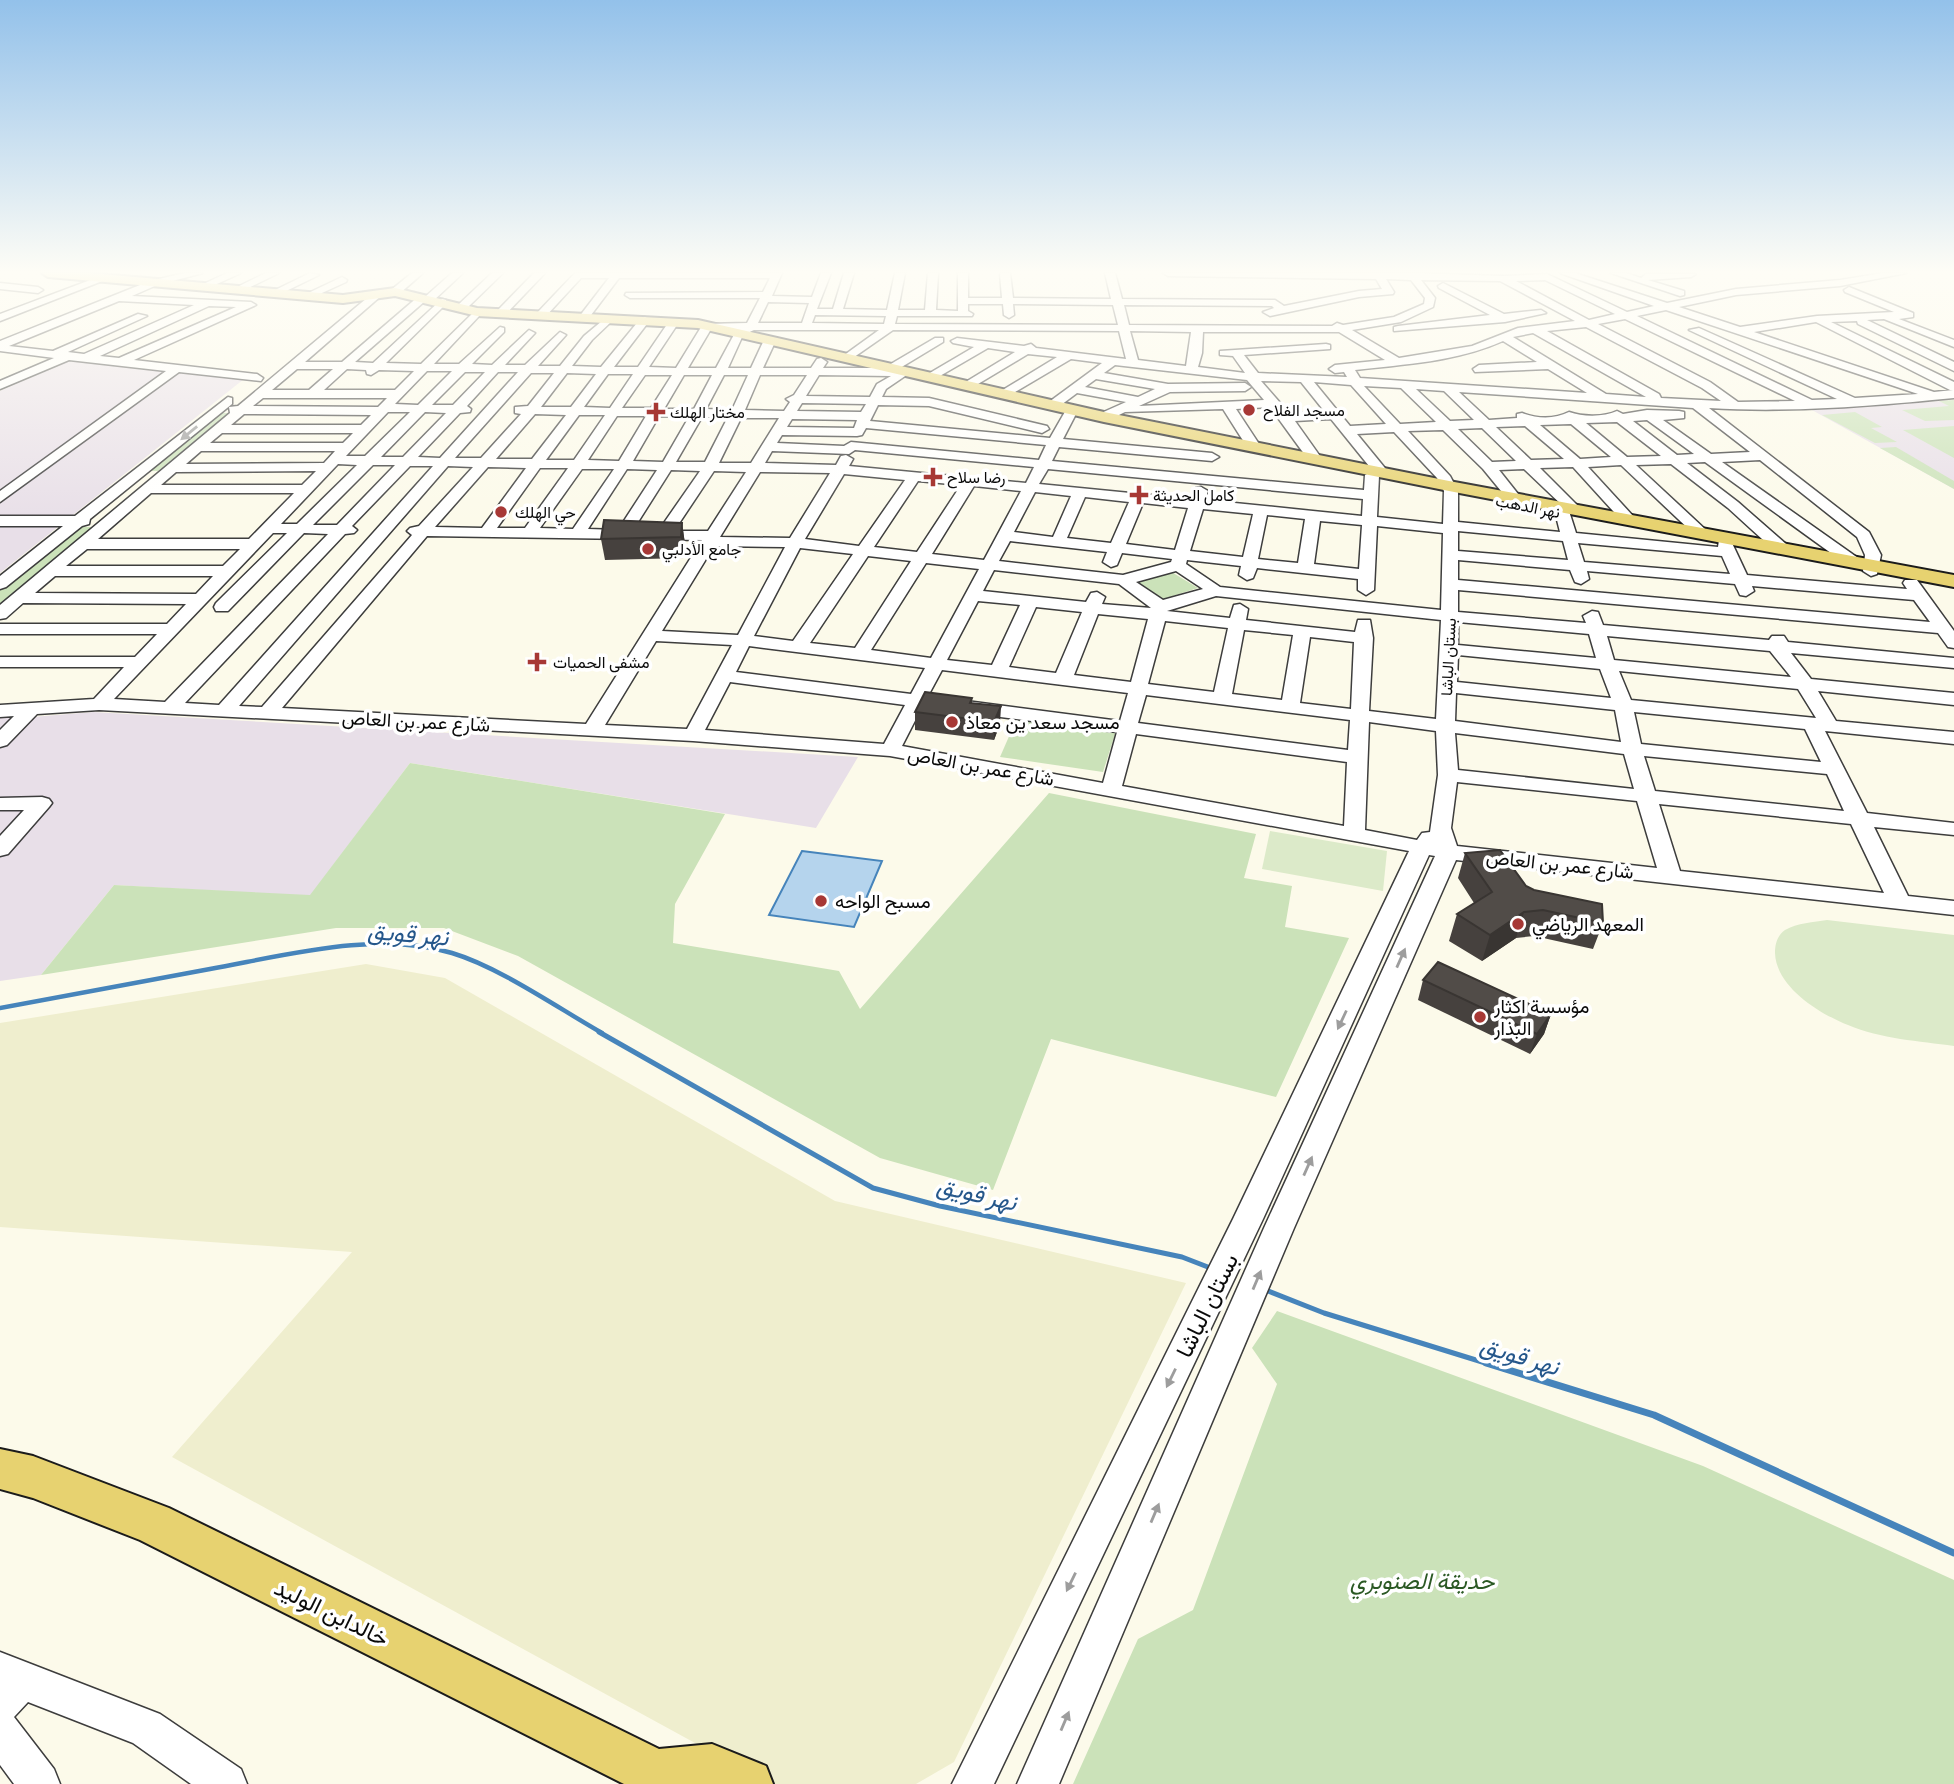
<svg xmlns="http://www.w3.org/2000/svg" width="1954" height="1784" viewBox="0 0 1954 1784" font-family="'IBM Plex Serif',Vazirmatn,serif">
  <rect width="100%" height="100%" fill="#fcfaea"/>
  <g fill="#e8dfe8">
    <polygon points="69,361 244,379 0,573 0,391"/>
    <polygon points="1954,400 1954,489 1812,410"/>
    <polygon points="93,712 858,757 816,828 410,763 310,896 114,885 41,975 0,981 0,717 11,717 18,722 32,717"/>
  </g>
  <polygon fill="#efeece" points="366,964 445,978 835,1201 1186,1283 954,1762 916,1784 770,1784 172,1457 352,1252 0,1227 0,1023"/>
  <g fill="#cbe2b9">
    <polygon points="1954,400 1954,420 1925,421 1902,410 1949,406 1939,401"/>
    <polygon points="1855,412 1882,427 1871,428 1897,442 1875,443 1822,415"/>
    <polygon points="220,413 229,413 158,471 148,471"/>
    <polygon points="1954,426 1954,458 1903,430"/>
    <polygon points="1896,447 1954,481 1954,489 1880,448"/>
    <polygon points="78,527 92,527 0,604 0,590"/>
    <polygon points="1170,571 1198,588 1163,599 1135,581"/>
    <polygon points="1017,718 1116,731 1103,772 1000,757"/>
    <polygon points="410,763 725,814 675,904 673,943 839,971 860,1009 1049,793 1256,834 1244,878 1292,886 1285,927 1349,938 1276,1097 1051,1039 993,1190 880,1158 518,956 444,928 336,928 41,975 114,885 310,895"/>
    <polygon points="1277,1311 1703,1466 1954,1580 1954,1784 1073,1784 1138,1639 1193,1610 1277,1384 1252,1348"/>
  </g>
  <g fill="#dceac9">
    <polygon points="1270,831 1387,851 1383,891 1262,869"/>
    <path d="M1827,920L1954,935V1046C1919,1041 1881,1039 1848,1025C1820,1014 1776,987 1775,953C1775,944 1777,936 1785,930C1797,923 1814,922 1827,920Z"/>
  </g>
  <polygon fill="#b5d4ed" stroke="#4684bb" stroke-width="2" points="802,851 882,861 854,927 769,915"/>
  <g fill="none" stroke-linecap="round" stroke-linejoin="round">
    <path stroke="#4684bb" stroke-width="4.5" d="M0,1008C70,995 140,982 210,969C283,956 379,930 452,953C499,967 558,1008 602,1033"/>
    <g stroke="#4684bb" stroke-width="5">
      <polyline points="599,1032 873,1188 940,1206 1182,1257 1213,1269"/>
      <polyline points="1263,1289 1324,1313 1492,1365"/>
    </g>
    <polyline stroke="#4684bb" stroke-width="7" points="1486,1363 1654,1415 1954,1553"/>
    <defs>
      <g id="minor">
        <path d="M185,273H203L157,285L132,296L251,302L256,305L134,360L257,374L263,378L261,381L179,372L0,502V491L166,371L69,360L0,389V381L54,358L0,351V341L150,281ZM119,301L194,305L84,354L68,352L147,316L138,314L53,351L9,346ZM209,306L236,307L119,358L100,356Z"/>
        <polygon points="227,273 241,273 206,289 197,287"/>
        <polygon points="266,273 279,273 240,292 231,290"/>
        <polygon points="310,273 319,275 278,295 269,293"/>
        <polygon points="412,273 423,273 399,294 391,294 391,290"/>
        <path d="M452,273H463L433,301H425L355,362L373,363L442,299L446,300V304L386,363L421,364L477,309L481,310V314L434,364H459L500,327L504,328V332L472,364L492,365L529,330L535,333L505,365H525L560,332L566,335L538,366H560L584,336L608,316L613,319L612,321L592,340L572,366L601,367L641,318L645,317L650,320L614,367H638L670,320L674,319L679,322L649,367L676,368L703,324L747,323L760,298H630L625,295L626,293L763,292L770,278H619L588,319L584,320L579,317L609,278H581L545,317H537V313L575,273H782L772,296L812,297L821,273H831L817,309H833L844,273H854L843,309L887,310L895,273H905L898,310H925L928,273H938L936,310L958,311V273H968V298H1002L1000,273H1010L1013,298L1111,299L1105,273H1115L1122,299L1275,300L1284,306L1359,291L1382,289L1376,279L1168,276L1163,273H1416L1504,276L1547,274L1627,312L1654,306L1560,273H1575L1667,303L1736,289L1840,280L1883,273H1906L1840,286L1736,295L1679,307L1740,327L1817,316L1894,312L1845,292L1844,290L1849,287L1913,313V317L1899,319L1954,340V347L1884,319L1867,320L1954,362V371L1858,324L1857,321L1831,322L1954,382V398C1873,406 1790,413 1709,408L1869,532L1881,555L1877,574L1871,576L1863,571L1865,555L1857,537L1760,460L1722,462L1858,558L1860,561L1858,564H1846L1705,462L1687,463L1738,502L1786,544L1788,547L1786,550H1774L1728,508L1671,464L1636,465L1706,530L1709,533L1706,536H1696L1621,465L1588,467L1633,516L1636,519L1633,522H1623L1573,467L1540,468L1580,508L1578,511H1569L1576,533L1718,547L1719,540L1724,538L1732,543L1747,575L1907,589L1903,583L1905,580H1917L1954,631V648L1948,647L1938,633L1458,590V612L1586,623L1583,616L1592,611L1598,612L1603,625L1769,640L1772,636H1784L1788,642L1954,658V668L1791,653L1811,679L1954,693V705L1818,691L1836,721L1954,732V744L1825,731L1867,813L1954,823V835L1874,827L1908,896L1954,901V915L1456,860L1294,1228L1059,1784H1017L1264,1228L1435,856L1429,855L1263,1219L994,1784H952L1233,1219L1409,851L890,756L693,741L99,710L37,714L7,745L0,747V730L14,716L0,717V705L94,699L124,667H0V657H135L157,634H0V624H167L186,604L23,603L6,618L0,619V605L230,413L229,407L238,406L373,293L382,295L305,362H342L419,296H426ZM1386,279L1411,280L1425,298L1424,304L1394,317L1343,325L1337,323L1332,326L1129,325L1124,305L1272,306L1274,308L1263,312L1270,316L1359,297L1393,294L1394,292ZM1421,280L1500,281L1575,321L1518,328L1472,346L1399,358L1352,330L1401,322L1433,307L1435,298ZM1545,280L1615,314L1589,320L1516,281ZM768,302L809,303L802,323H758ZM968,304H1003L1004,315L1009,318L1014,315L1013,304L1113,305L1118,325L895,324L897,316H972L973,314L968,311ZM1666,310L1918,394L1855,398L1699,328L1689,330L1837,399L1812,400L1637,316ZM815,315L886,316L884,324L812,323ZM1625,319L1795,401L1738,402L1710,382L1598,324ZM1816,322L1950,390H1953L1934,392L1754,332ZM1586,327L1702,388L1721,401L1661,398L1659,394L1547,331ZM711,329H737L716,368H688ZM754,330H879L843,356L841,358L847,362L893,330L1119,331L1126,359L1036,348L1031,344L1024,346L957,338L951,341L953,343L974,347L923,377L933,380L988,348L1015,352L964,383L962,386L968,390L1028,354L1057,357L1001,391V397L1005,398L1071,359L1102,363L1049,402V408H1057L1077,393L1126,402L1099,414V420H1109L1125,412L1223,409L1249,450L1254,451L1261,447L1236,409L1270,407L1310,462H1320L1322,459L1295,421L1331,419L1373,471L1365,475L1364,490L1052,461L1059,447L1212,461L1219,457L1212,453L1063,439L1078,410L1072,406L1066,410L1050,438L870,421L878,405L929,406L1042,433L1049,429L1047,426L929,398L882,397L886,389L911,372L900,368L943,342V338H935L884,368H823L827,362L821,358L817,359L811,368H763L776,340L770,337L764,340L751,368H728L743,335ZM1130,331L1191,332L1186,366L1138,360ZM1203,332H1339L1385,360L1335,365L1329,369L1335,373L1344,372L1347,377L1258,373L1244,355L1330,349V345L1326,344L1220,351V355L1233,356L1245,373L1198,367L1202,353ZM1533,333L1646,397L1606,394L1513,337ZM1503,341L1537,362L1479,365L1473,369L1475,372L1548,369L1587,393L1360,378L1355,370C1406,364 1456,362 1503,341ZM1115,365L1247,380L1264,400L1139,406L1170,392L1245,391L1251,387L1245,383L1168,384L1104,373ZM297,369H333L309,390H272ZM347,369L366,370L367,374L371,375L379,370L414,371L395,390H324ZM427,371H452L418,405L395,404ZM465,372H485L453,405H432ZM498,372H518L440,458L418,457L460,413L470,412L471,409L467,406ZM531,373H554L528,406L515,407V413L521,414L481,458H455ZM567,373L596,374L571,407H541ZM608,374H633L610,408L584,407ZM645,375H672L651,408H622ZM684,375H712L694,409H664ZM724,375H748L732,410L706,409ZM760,375H807L794,395L786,399L790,402L784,411L745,410ZM819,375L891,376L877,384L870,397L806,396ZM1096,379L1155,389L1138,397L1085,387ZM1261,381L1301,382L1325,412L1289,413ZM1314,382L1351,385L1386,424L1350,426ZM1364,386L1401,388L1436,422L1400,424ZM1416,389L1444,391L1474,420L1450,421ZM1459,392L1693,408L1750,452L1711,454L1663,420L1684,418V412L1679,411L1647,410L1623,414L1617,411C1604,417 1583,417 1569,412C1555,419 1538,419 1522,413L1517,414V418L1489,420ZM263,398H387L378,407L253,406ZM802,403L866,404L861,412L797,411ZM388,412H410L365,456H346ZM425,412L446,413L403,457H381ZM244,414L371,415L361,425H231ZM535,414L566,415L532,459H496ZM579,415H605L574,460H546ZM617,416H646L619,461L588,460ZM659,416L689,417L663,462L633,461ZM702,417H728L705,462H676ZM741,418H779L751,463H719ZM792,419L857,420L854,428L787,427ZM1647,420L1694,454L1677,455L1633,421ZM1617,422L1661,456L1627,457L1586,423ZM1571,424L1611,457L1580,459L1540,425ZM1525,426L1564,459L1531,460L1496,427ZM866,428L1046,445L1039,460L851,442L844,446L777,443L782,435L857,436L862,435ZM1482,428L1516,461L1492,462L1458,429ZM1443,430L1483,469L1510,502L1515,503L1522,499L1499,470L1524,469L1565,508L1557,509L1555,512L1560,532L1458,522V491L1450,476L1408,431ZM1394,432L1437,478L1444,491L1443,524L1377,517L1379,476H1387L1389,473L1357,434ZM222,433H353L343,443H210ZM855,450L1034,467L1026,483L849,466L853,459L846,455L841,456L836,465L765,463L772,451L849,454ZM201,451H335L324,463L186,464ZM338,464L357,465L297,524H281ZM373,465H395L337,525H313ZM410,466H433L219,705L185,703L345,534L354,533L357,530L352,526ZM448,466L473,467L419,526L410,528L407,531L412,535L262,707L239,706ZM488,467L526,468L482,528L435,527ZM540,468H568L525,528H497ZM582,469H614L573,529L540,528ZM627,469L657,470L618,530L588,529ZM1048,469L1363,499L1362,516L1205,500L1208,491L1201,487L1196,488L1191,499L1039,484ZM671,470L700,471L659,530H633ZM316,471L302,485H161L176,472ZM714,471L746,472L708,531H674ZM760,472L830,473L790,538L720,537ZM844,474L905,480L859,546L805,539ZM918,481L961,485L917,552L874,547ZM974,486L1021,491L984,560L932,554ZM1035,492L1071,496L1053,537L1014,532ZM151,493H294L249,539H98ZM1085,497L1129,502L1111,543L1067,538ZM1143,503L1188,508L1175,550L1126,544ZM1203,509L1253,514L1243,557L1190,551ZM1267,515L1305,519L1298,563L1258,559ZM1320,521L1362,525L1359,569L1314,564ZM1377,526L1443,533L1441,610L1220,587L1186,564L1187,560L1241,566L1239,575L1247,580L1253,578L1257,568L1358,579V590L1366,595L1374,590ZM1458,531L1563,541L1568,560L1458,551ZM273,533H287L216,603L214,607L216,611H228L304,533L328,534L165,702L114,699ZM427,536L702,540L586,724L282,708ZM1010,541L1107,552L1103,562L1111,567L1117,565L1122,553L1172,559L1171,562L1123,575L999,561ZM1578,543L1722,556L1730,574L1584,562ZM714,546L785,547L738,635L662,631ZM800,548L853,554L793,641L754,636ZM87,549H240L223,566H66ZM868,556L911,561L855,648L810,643ZM1458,560L1570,570L1575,582L1581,584L1589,579L1587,571L1735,584L1740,595L1746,596L1754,591L1752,586L1914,600L1930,622L1458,580ZM926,563L979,569L931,658L871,650ZM994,570L1119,584L1151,608L1102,604L1105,597L1097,592L1091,593L1086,602L983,591ZM1176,571L1203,589L1163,600L1136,582ZM55,576H213L196,594L35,593ZM1216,596L1441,620L1436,719L1369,711L1373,638L1370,620H1358L1355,632L1246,620L1248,609L1240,604L1234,605L1230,618L1167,611ZM978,601L1020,605L992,665L947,660ZM1036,607L1082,612L1056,673L1009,667ZM1098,614L1148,619L1131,682L1074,675ZM1165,621L1228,628L1214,692L1148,684ZM1458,622L1589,634L1596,658L1458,645ZM1244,630L1293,635L1282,700L1232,694ZM1607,636L1770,651L1791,677L1614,660ZM1310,637L1354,642L1351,709L1300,703ZM656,641L732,645L687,729L605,725ZM749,646L925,668L911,694L736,672ZM1458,655L1600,669L1611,698L1457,682ZM942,670L1128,693L1120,721L928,696ZM1619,671L1798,689L1816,718L1631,700ZM730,682L905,705L884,744L705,730ZM1456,693L1615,710L1621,742L1455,721ZM1146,695L1350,720L1348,750L1138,723ZM922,707L1117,732L1103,783L902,746ZM1634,712L1805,729L1821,762L1641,744ZM1369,722L1436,731L1438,775L1430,832L1422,833L1417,840L1365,830ZM1455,733L1624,754L1634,789L1458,770ZM1136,734L1347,762L1344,826L1122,786ZM1644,756L1827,774L1844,811L1655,791ZM1457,782L1637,801L1657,868L1457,846L1451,828ZM1659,804L1851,824L1884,893L1680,871Z"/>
        <polygon points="492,273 503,273 466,309 458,309 458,305"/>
        <polygon points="534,273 545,273 505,315 497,315 497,311"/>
        <polygon points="1611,273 1626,273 1641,278 1646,274 1696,274 1691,277 1648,280 1684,291 1684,295 1680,296"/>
        <polygon points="101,276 110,278 0,321 0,314"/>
        <polygon points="342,277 347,280 346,282 311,298 302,296"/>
        <polygon points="0,283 38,287 43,290 38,293 0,289"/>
        <polygon points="1443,283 1504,314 1541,310 1546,313 1505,322 1394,331 1394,327 1398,326 1490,315 1439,288 1438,286"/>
        <polygon points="228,397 232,398 232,404 90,519 89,524 82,526 6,587 0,589 0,576 63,526 0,526 0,516 75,516"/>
        <polygon points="42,797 49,799 52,803 49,807 8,854 0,856 0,836 24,810 0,810 0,798"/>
        <polygon points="0,1652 160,1714 241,1769 247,1784 191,1784 133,1743 28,1702 14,1717 54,1769 60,1784 14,1784 0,1765"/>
      </g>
      <g id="major">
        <polygon points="42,273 89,273 343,295 395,288 477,308 698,320 1104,412 1449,481 1954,575 1954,587 1449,491 1104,422 698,328 477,316 395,296 343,303 48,277"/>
        <polygon points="0,1449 33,1456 169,1508 659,1749 712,1744 766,1766 773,1784 624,1784 140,1540 33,1498 0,1489"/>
      </g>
    </defs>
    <use href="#minor" stroke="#3d3d3d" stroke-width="3"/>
    <use href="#major" stroke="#1b1b1b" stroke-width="4"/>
    <use href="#minor" fill="#fff" fill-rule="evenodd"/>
    <use href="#major" fill="#e7d270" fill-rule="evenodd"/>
  </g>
  <g fill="#46413e">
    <polygon points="682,523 685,544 684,558 605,560 601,539"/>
    <polygon points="972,698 972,703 1000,724 994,740 915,730 915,712"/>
    <polygon points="1465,853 1534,890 1603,923 1593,949 1534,936 1516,938 1482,961 1449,941 1457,914 1474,903 1458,878"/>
    <polygon points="1423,980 1551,1014 1544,1034 1530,1054 1418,1000"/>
  </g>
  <g fill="#393532">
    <polygon points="682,523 685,544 684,558 681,537"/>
    <polygon points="1001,706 1000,724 994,740 994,722"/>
    <polygon points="1524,912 1516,938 1482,961 1490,935"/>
    <polygon points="1551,1014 1544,1034 1530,1054 1537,1034"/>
  </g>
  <g fill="#514c48" stroke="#393532" stroke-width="2">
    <polygon points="604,520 682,523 681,537 601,539"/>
    <polygon points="925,692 972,698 970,703 1001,706 994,722 915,712"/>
    <polygon points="1500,850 1526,886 1534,890 1602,904 1603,923 1543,910 1524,912 1490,935 1457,914 1492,892 1465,853"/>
    <polygon points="1438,962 1551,1014 1537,1034 1423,980"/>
  </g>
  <defs><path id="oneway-solid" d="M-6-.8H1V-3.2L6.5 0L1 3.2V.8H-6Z" transform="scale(1.75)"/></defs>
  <g fill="#9d9d9d">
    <use href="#oneway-solid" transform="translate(189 433) rotate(141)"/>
    <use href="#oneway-solid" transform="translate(1401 958) rotate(-66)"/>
    <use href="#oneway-solid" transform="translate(1342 1020) rotate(115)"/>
    <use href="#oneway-solid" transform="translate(1308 1166) rotate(-66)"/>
    <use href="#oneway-solid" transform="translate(1257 1280) rotate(-67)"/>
    <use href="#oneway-solid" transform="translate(1171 1378) rotate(116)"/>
    <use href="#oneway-solid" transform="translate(1155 1513) rotate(-67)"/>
    <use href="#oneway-solid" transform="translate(1071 1582) rotate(116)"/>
    <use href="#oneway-solid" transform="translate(1065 1721) rotate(-67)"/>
  </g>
  <linearGradient id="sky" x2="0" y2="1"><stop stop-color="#93c1ea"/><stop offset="0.52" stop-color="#fefdf6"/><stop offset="1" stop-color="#fefdf6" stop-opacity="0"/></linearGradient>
  <rect width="1954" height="523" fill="url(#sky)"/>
  <g fill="#a73835" stroke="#fff" stroke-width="2.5">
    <circle cx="1249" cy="410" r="7"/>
    <path d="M652.5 401.5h7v7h7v7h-7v7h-7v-7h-7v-7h7z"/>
    <path d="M929.5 466.5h7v7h7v7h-7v7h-7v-7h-7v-7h7z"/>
    <path d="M1135.5 484.5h7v7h7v7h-7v7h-7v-7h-7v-7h7z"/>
    <circle cx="501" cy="512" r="7"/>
    <circle cx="648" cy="549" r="7"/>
    <path d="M533.5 651.5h7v7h7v7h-7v7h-7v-7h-7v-7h7z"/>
    <circle cx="952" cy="722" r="7"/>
    <circle cx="821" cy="901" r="7"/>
    <circle cx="1518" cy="924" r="7"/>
    <circle cx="1480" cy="1017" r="7"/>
  </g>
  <g text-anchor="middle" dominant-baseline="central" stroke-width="7" stroke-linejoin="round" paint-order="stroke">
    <g font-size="16" fill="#0a0a0a" stroke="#fff" text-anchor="start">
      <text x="1263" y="410">مسجد الفلاح</text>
      <text x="670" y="412">مختار الهلك</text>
      <text x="947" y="477">رضا سلاح</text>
      <text x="1153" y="495">كامل الحديثة</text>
      <text x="515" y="512">حي الهلك</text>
      <text x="662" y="549">جامع الأدلبي</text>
      <text x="553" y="662">مشفى الحميات</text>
    </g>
    <g font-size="16" fill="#0a0a0a" stroke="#fff">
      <text transform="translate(1528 506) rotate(11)">نهر الدهب</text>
      <text transform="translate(1448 657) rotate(-87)">بستان الباشا</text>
    </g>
    <g font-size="19" fill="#0a0a0a" stroke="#fff">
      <text transform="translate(416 721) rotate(3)">شارع عمر بن العاص</text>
      <text transform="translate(981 766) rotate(10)">شارع عمر بن العاص</text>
      <text transform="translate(1560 864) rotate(6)">شارع عمر بن العاص</text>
    </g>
    <g font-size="19" fill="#0a0a0a" stroke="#fff" text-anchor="start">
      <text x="966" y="722">مسجد سعد ين معاذ</text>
      <text x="835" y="901">مسبح الواحه</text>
      <text x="1532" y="924">المعهد الرياضي</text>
      <text x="1494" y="1006">مؤسسة اكثار<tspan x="1494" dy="22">البذار</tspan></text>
    </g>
    <g font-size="23" fill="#0a0a0a" stroke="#fff">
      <text transform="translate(1206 1305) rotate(-64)">بستان الباشا</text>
      <text transform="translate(332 1612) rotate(26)">خالدابن الوليد</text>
    </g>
    <g font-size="23" font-style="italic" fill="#2b5924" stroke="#fff">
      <text x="1422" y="1580">حديقة الصنوبري</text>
    </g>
    <g font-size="24" font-style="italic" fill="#25578b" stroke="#fff">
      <text transform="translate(408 933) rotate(5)">نهر قويق</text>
      <text transform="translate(977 1193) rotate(13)">نهر قويق</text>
      <text transform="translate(1520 1355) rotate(17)">نهر قويق</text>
    </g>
  </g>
</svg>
